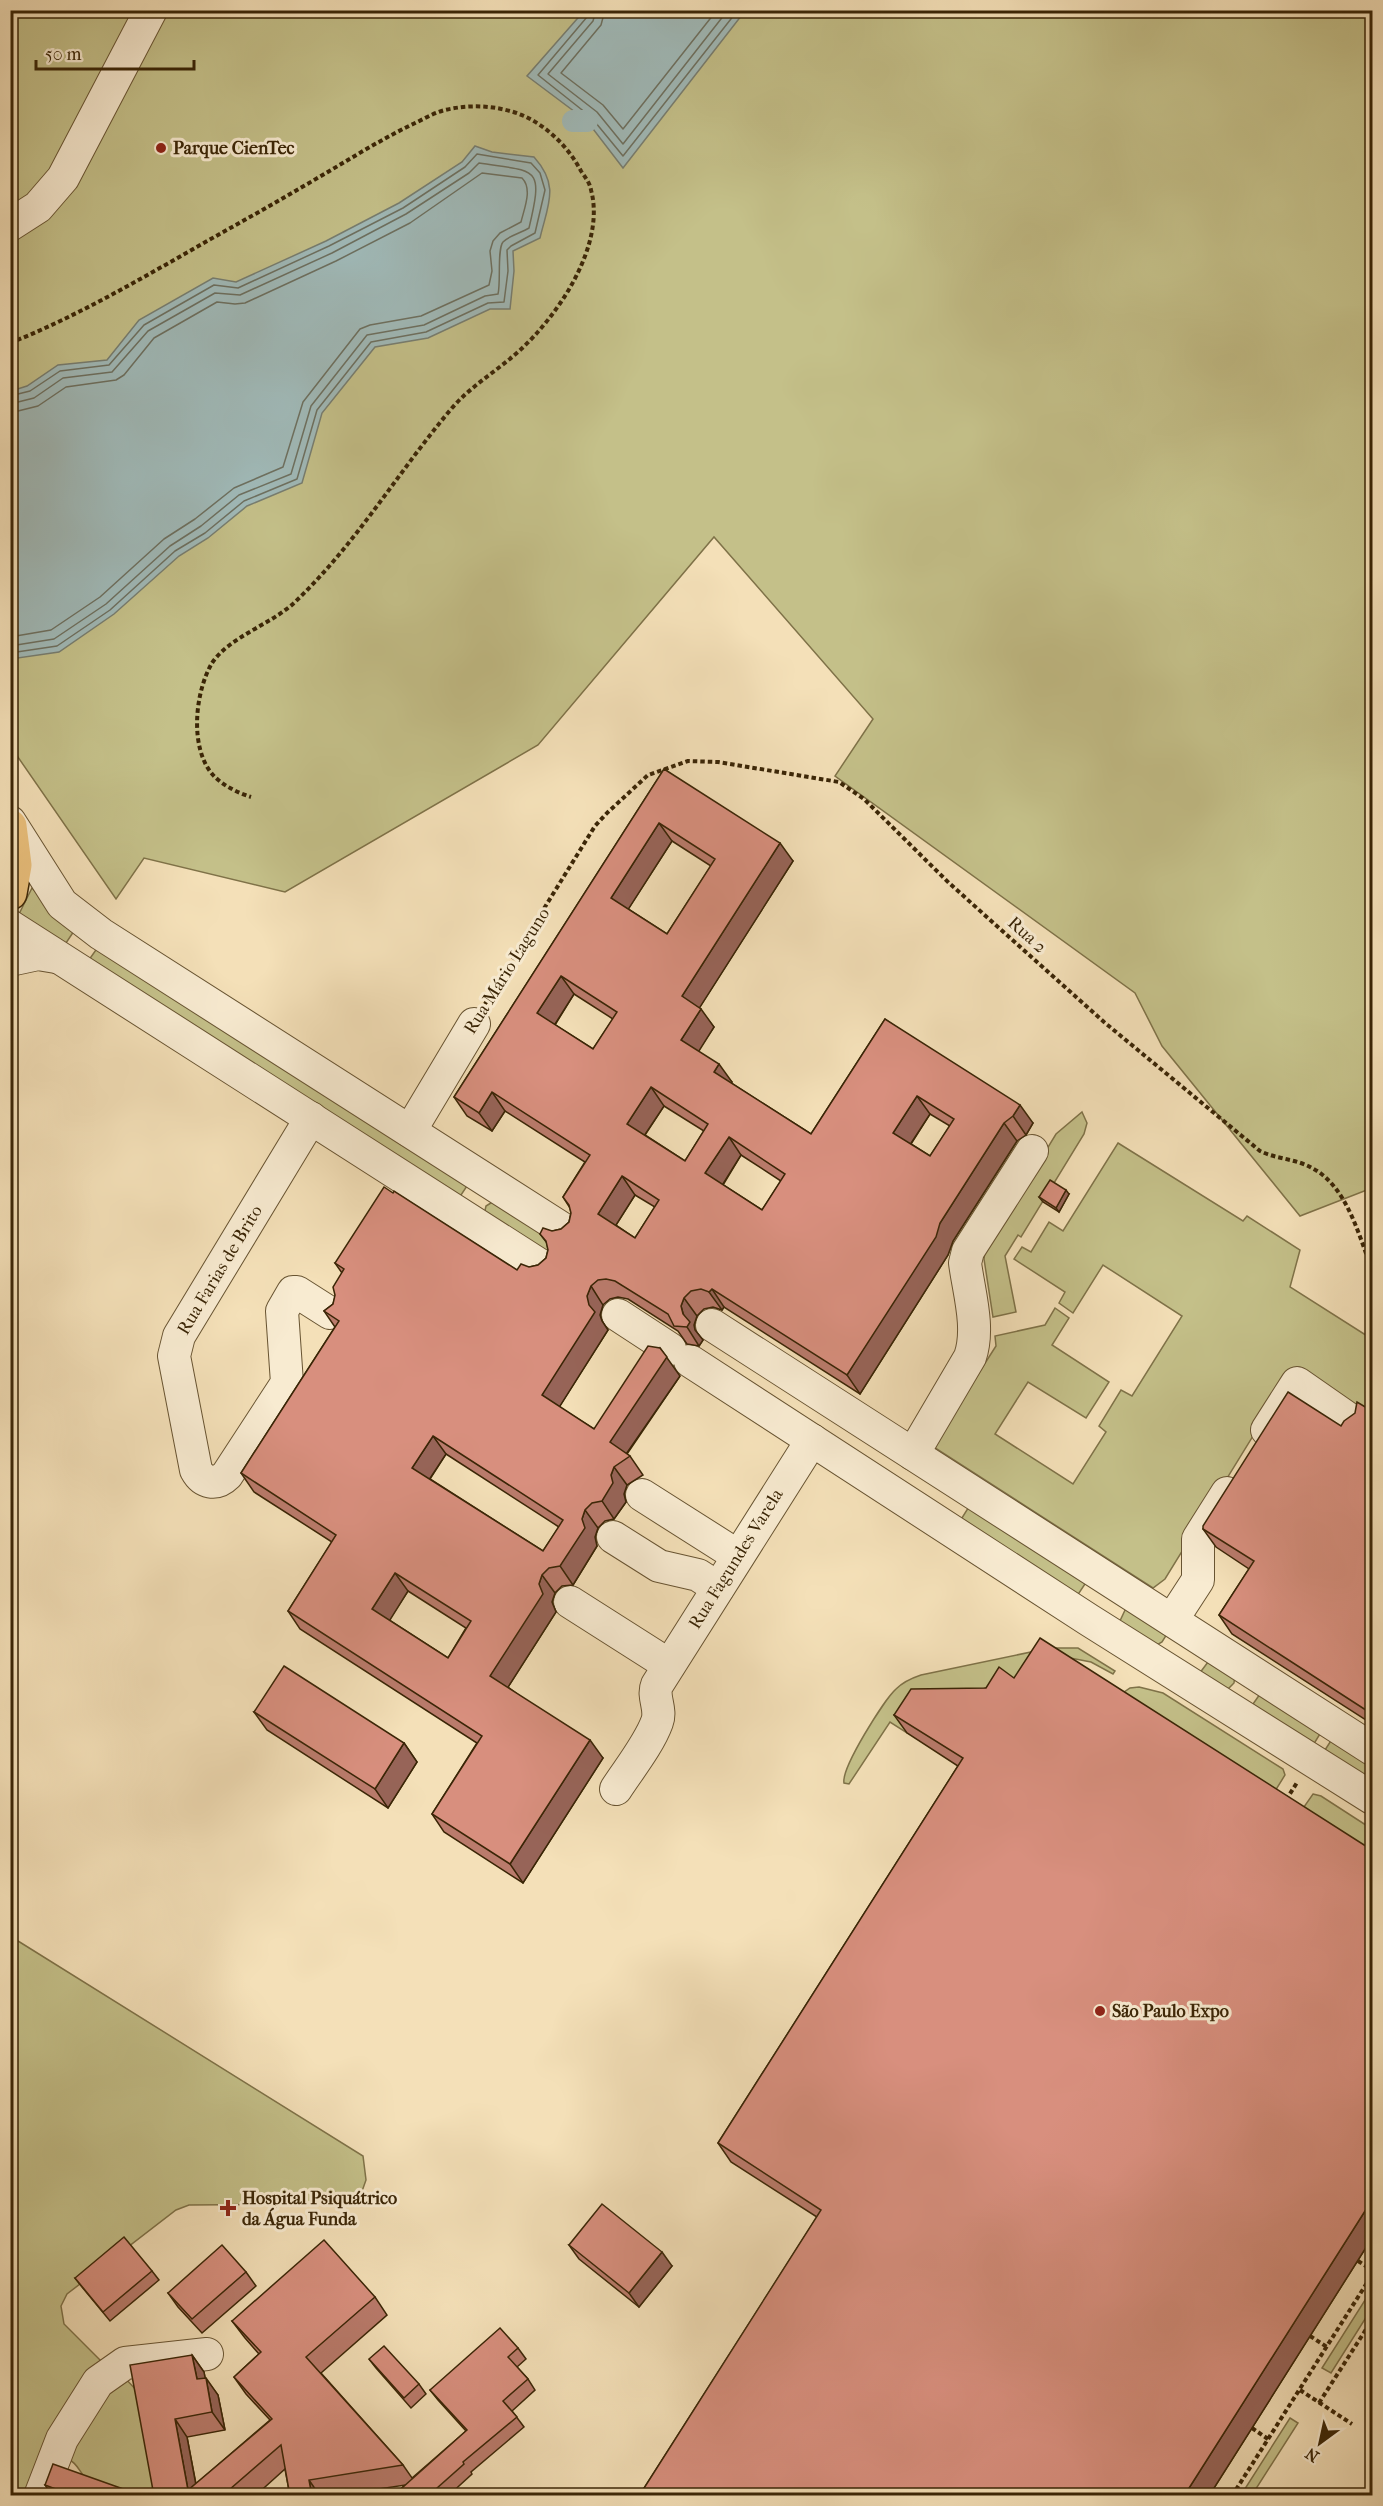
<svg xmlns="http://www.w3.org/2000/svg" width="1383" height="2506" viewBox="0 0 1383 2506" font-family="'IM FELL French Canon',serif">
  <rect width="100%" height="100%" fill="#f4e0b8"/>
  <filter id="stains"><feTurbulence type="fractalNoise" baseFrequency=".00333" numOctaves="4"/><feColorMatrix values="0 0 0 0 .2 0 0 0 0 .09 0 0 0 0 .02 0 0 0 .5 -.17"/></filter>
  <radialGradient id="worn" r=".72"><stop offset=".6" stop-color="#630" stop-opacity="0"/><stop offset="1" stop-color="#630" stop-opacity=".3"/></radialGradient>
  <g fill="#c4c089" stroke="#7f7248" stroke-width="1.5">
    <polygon points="10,11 1372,11 1372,1188 1300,1216 1162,1046 1135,993 835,776 873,719 714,537 538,745 285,892 144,858 116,899 11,747"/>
    <polygon points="32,888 74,931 62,949 18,916"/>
    <polygon points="98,947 469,1183 457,1201 86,964"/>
    <polygon points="1082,1112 1087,1123 1084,1134 1021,1237 1018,1235 1005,1256 1016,1312 993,1317 984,1259 985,1251 1056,1134"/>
    <polygon points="1118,1143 1243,1221 1247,1216 1300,1250 1290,1287 1372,1339 1372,1421 1293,1371 1165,1579 1153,1588 932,1446 996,1346 995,1336 1045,1325 1055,1308 1069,1318 1052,1345 1109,1382 1086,1418 1028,1382 995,1434 1073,1484 1106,1432 1099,1426 1121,1390 1132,1396 1182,1316 1103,1265 1073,1313 1059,1303 1065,1292 1014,1259 1022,1247 1031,1252 1049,1222 1063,1231"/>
    <polygon points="494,1201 557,1239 545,1257 484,1215 486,1206"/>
    <polygon points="970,1505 1087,1581 1077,1596 960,1521"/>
    <polygon points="1126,1608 1167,1634 1162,1642 1157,1645 1119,1623"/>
    <path d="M1050,1648H1078L1115,1671L1113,1674L1091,1662L1060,1656L1011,1686L907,1733L890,1722L849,1784L844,1783C841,1768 884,1700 896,1689C903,1682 912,1678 921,1675Z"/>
    <polygon points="1211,1658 1235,1674 1234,1683 1228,1689 1199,1674"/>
    <polygon points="1139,1687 1163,1693 1283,1769 1285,1775 1272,1796 1117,1697 1130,1688"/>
    <polygon points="1260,1694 1323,1729 1312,1747 1253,1708 1253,1704"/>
    <polygon points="1334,1736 1372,1761 1372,1784 1323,1753"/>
    <polygon points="1313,1794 1321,1796 1372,1829 1372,1860 1299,1814"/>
    <path d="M10,1936L363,2156L366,2180L360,2197L340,2204L189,2205L176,2210L67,2294L61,2306L64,2324L101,2361L122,2375L142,2396L153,2479V2495C131,2495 102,2499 86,2479C77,2468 78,2464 64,2456L27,2495H11Z"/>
    <polygon points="1372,2289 1372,2308 1331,2373 1322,2368"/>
    <polygon points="1290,2418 1298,2423 1252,2495 1241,2495"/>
  </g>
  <g fill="#a0bab9" stroke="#777e71" stroke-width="1.5">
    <polygon points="584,11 745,11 623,168 587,121 527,76"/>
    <path d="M475,146L492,152L534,157C560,186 548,204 540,238L513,251L514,271L510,309H490L428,338L375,347L322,413L302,483L247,506L208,538L179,556L114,614L59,652L11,659V391L27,386L58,365L107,360L139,320L213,278L236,282L326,241L399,203L462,162Z"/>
  </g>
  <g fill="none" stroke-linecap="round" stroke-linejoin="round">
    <g stroke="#6d7060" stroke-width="1.5">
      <polyline points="588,10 587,17 538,75 591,117 623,156 738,10"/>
      <polyline points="596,10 593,21 548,74 597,112 623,144 728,10"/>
      <polyline points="605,10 601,25 561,73 603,105 623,129 717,10"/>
      <polyline points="10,396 30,391 60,371 109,365 144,325 214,285 238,288 329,246 403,208 465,167 477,154 531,163 540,173 545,190 535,233 511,246 507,250 508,271 504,302 488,303 426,332 371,342 317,410 297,479 244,501 205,533 175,551 110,610 57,646 10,653"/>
      <path d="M10,404L34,398L63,378L112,372L148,331L215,293L240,295L332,253L406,214L469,173L479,163C537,172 544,165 529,228C521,233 510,235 503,242C497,249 501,282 498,294L485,296L424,325L367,335L311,406L291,474L239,495L201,526L170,546L106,604L54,639L10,646"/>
      <path d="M10,413L38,406L66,387L116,380L124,375L154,338L217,302L235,304L245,303L336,261L410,223L482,173L522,178C533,189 524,209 521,222L500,233L493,241L490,251L492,271L489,285L421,316L370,325L360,329L303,402L283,467L234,488L195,519L164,539L100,597L51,630L10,637"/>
    </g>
    <polyline stroke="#777e71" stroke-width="6" points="578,128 587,121 589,115"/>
    <polyline stroke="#a0bab9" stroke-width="22" points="573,121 587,121"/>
    <defs>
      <g id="minor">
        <polyline points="10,225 38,207 63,178 151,10"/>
        <polyline points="10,822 62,904 101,934 566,1231"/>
        <polyline points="10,926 543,1267"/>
        <polyline points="10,960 38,954 56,957"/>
        <path d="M311,1118L179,1336L174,1356L196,1470C203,1483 216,1486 227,1475L287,1383L282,1311L293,1292H297L330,1313"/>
        <polyline points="410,1131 474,1024"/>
        <polyline points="618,1315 670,1349"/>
        <polyline points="712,1325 1372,1749"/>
        <polyline points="690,1361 1089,1620 1372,1798"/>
        <polyline points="1267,1430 1297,1383 1353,1422"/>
        <path d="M913,1454L970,1357C980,1328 969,1293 965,1263L968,1251L1032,1151"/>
        <polyline points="642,1495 738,1556"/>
        <polyline points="613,1537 659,1566 698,1575 718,1588"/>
        <polyline points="570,1602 669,1665"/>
        <polyline points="1172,1620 1198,1580 1198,1539 1227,1493"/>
        <path d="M616,1789C629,1769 649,1744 657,1722C662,1709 652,1697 657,1685L812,1440"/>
        <polyline points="40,2496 62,2439 98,2382 125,2363 207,2354"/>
      </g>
      <polyline id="major" points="10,826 15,865 10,893"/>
    </defs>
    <use href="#minor" stroke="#685432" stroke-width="34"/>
    <use href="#major" stroke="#3a2506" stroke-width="36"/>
    <g stroke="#3a2506" stroke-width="4" stroke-dasharray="4.5 3" stroke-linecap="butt">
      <path d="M10,343C68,320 121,290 174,260C217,235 260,212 302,187C339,166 374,143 411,125C422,120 433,113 445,110C467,105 488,105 510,111C540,119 567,144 581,171C585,177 590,183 591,190C606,245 558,316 519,351C497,371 472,385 452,408C398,472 356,544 295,602C272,624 229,637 212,663C195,692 189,748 213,775C222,785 238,793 251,797"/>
      <path d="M485,1004L595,826L607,813L648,775L688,761L718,762L839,782L864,799L949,883L1104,1022L1260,1151C1276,1159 1297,1159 1312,1168C1347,1186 1359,1236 1372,1270"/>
      <polyline points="1286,1800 1298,1781"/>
      <polyline points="1358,2261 1372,2270"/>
      <polyline points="1310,2336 1327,2347"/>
      <polyline points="1300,2390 1352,2424"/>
      <polyline points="1319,2403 1372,2320"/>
      <polyline points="1252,2428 1268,2439"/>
      <polyline points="1232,2496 1372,2275"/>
    </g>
    <use href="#minor" stroke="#f8ebd1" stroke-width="32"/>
    <use href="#major" stroke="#eac07c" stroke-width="33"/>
  </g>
  <g fill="#ba7b6c" stroke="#3a2506" stroke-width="1.5" fill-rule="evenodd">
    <path d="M664,769L793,861L699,1008L714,1027L698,1051L732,1082L731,1083L811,1134L885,1019L1033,1123L1026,1135L1017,1141L953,1241L948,1255L860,1394L724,1307L722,1310L713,1307L704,1309L697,1316L694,1325L695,1330L703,1340L699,1346L687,1344L678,1331L628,1299L618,1297L610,1299L603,1305L600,1315L602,1321L608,1330L559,1407L594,1429L680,1376L627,1454L630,1456L643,1475L627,1485L624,1494L626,1502L614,1519L605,1521L598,1528L595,1537L597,1546L573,1585L562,1586L555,1593L552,1602L556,1612L508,1687L603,1758L523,1883L444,1832L432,1814L477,1743L300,1629L288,1611L332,1542L254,1492L241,1473L335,1327L324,1311L333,1304L342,1273L335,1263L517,1270L538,1265L546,1258L548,1250L547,1243L540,1234L561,1229L569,1222L571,1213L570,1208L563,1197L585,1162L505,1111L492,1131L467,1116L454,1097ZM672,841L711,866L667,934L628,909ZM574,994L613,1019L593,1049L555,1025ZM664,1106L704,1131L685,1161L645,1135ZM930,1114L950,1126L930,1156L911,1144ZM741,1155L781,1181L762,1210L723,1185ZM635,1195L655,1207L635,1238L616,1225ZM446,1454L559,1527L543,1551L430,1479ZM408,1591L466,1628L448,1658L389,1620Z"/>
    <polygon points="1069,1194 1059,1212 1043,1202 1039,1197"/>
    <polygon points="1372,1411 1372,1724 1232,1634 1219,1615 1249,1569 1216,1547 1203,1529 1341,1426"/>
    <polygon points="1014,1678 1372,1850 1372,2238 1209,2496 639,2496 817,2217 731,2162 718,2143 958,1766 907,1733 894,1715 986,1688"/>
    <polygon points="254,1712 404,1743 417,1762 388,1808 267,1730"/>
    <polygon points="569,2245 672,2266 639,2307 579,2259"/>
    <polygon points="152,2271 159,2280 110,2321 82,2287 75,2278"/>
    <polygon points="246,2272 256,2286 202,2333 178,2307 168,2293"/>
    <polygon points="375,2297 387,2315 321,2373 403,2465 412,2478 466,2431 438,2400 430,2390 518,2348 526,2359 517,2367 528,2379 535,2390 512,2411 524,2427 471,2472 472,2474 448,2496 393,2496 405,2485 332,2496 290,2496 285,2469 255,2496 154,2496 192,2355 204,2372 205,2378 218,2395 225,2430 187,2437 196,2484 270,2420 246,2394 234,2377 259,2354 245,2338 232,2321"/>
    <polygon points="369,2359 419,2384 426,2394 411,2408 376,2368"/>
    <polygon points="45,2485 143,2496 52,2496"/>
  </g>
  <g fill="#976458" stroke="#3a2506" stroke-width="1.5">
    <polygon points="659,823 672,841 624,916 611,898"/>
    <polygon points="780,843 793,861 695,1015 682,996"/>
    <polygon points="561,976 574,994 550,1032 537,1013"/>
    <polygon points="701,1009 714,1027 694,1059 681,1040"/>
    <polygon points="719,1064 732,1082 727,1090 714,1072"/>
    <polygon points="651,1087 664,1106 640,1142 627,1124"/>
    <polygon points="492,1092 505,1111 492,1131 479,1113"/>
    <polygon points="917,1096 930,1114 906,1151 893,1133"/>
    <polygon points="1020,1105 1033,1123 1026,1135 1013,1116"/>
    <polygon points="1004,1123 1017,1141 953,1241 948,1255 860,1394 847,1375 940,1223"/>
    <polygon points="729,1137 741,1155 718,1192 705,1173"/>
    <polygon points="622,1176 635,1195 611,1233 598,1214"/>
    <polygon points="1066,1190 1069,1194 1059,1212 1056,1208"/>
    <polygon points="591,1286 603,1305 600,1315 602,1321 608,1330 555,1414 542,1395 587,1296"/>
    <polygon points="712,1289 724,1307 722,1310 709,1292"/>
    <polygon points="684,1298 697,1316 694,1325 695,1330 703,1340 699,1346 687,1327 681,1306"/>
    <polygon points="660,1348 680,1376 622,1460 610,1442"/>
    <polygon points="433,1436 446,1454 425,1486 412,1468"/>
    <polygon points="614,1467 627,1485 624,1494 626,1502 614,1519 602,1501"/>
    <polygon points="585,1510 598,1528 595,1537 597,1546 573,1585 560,1566 582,1519"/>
    <polygon points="395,1573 408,1591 385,1628 372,1609"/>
    <polygon points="542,1575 555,1593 552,1602 556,1612 503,1695 490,1676 539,1584"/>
    <polygon points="590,1740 603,1758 523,1883 510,1864"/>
    <polygon points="404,1743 417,1762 388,1808 375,1789"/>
    <polygon points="1372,2200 1372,2238 1209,2496 1184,2496"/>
    <polygon points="662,2252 672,2266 639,2307 629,2293"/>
    <polygon points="192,2355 204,2372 209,2397 197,2379"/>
    <polygon points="206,2378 218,2395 225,2430 212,2412"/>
    <polygon points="175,2419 187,2437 198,2496 188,2490"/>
    <polygon points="309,2480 320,2496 312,2496"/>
  </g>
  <g fill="#d88f7e" stroke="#3a2506" stroke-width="1.5" fill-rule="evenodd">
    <path d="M664,769L780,843L682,996L701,1009L681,1040L719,1064L714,1072L811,1134L885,1019L1020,1105L1013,1116L1004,1123L940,1223L936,1237L847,1375L712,1289L709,1292L701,1289L691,1291L684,1298L681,1306L683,1314L690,1322L687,1327L674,1326L668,1314L615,1281L606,1279L598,1280L591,1286L587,1296L589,1305L595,1312L542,1395L594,1429L648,1346L660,1348L667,1357L610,1442L630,1456L614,1467L611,1475L613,1483L602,1501L592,1503L585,1510L582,1519L585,1528L560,1566L549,1568L542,1575L539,1584L543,1594L490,1676L590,1740L510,1864L432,1814L482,1736L288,1611L336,1535L241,1473L339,1321L324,1311L333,1304L335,1295L333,1287L344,1269L335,1263L384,1187L393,1193L394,1191L517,1270L521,1264L529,1267L538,1265L546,1258L548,1250L546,1241L540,1234L543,1228L552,1231L561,1229L569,1222L571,1213L569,1205L563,1197L590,1155L492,1092L479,1113L454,1097ZM659,823L715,859L667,934L611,898ZM561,976L617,1012L593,1049L537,1013ZM651,1087L708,1124L685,1161L627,1124ZM917,1096L954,1119L930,1156L893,1133ZM729,1137L785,1174L762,1210L705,1173ZM622,1176L659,1200L635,1238L598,1214ZM433,1436L563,1520L543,1551L412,1468ZM395,1573L471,1621L448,1658L372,1609Z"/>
    <polygon points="1050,1180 1066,1190 1056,1208 1039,1197"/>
    <polygon points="1288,1392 1341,1426 1344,1421 1355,1413 1357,1402 1372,1411 1372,1714 1219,1615 1254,1561 1203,1529 1203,1526"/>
    <polygon points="1040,1638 1372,1850 1372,2200 1184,2496 639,2496 821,2210 718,2143 963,1758 894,1715 911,1689 986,1688 999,1667 1014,1678"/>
    <polygon points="284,1666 404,1743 375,1789 254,1712"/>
    <polygon points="602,2204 662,2252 629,2293 569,2245"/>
    <polygon points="124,2237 152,2271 103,2312 75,2278"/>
    <polygon points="324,2240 375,2297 306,2357 403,2465 309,2480 312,2496 290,2496 281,2445 222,2496 154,2496 130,2365 192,2355 197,2379 206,2378 212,2412 175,2419 188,2490 272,2419 234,2377 261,2352 232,2321"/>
    <polygon points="222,2245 246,2272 192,2319 168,2293"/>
    <polygon points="500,2328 518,2348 508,2357 528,2379 503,2401 517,2417 463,2462 464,2464 428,2496 393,2496 467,2430 430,2390"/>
    <polygon points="384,2346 419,2384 404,2398 369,2359"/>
    <polygon points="53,2464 143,2496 69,2496 69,2494 45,2485"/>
  </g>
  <g fill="#8f2418" stroke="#f8ebd1" stroke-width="2">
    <circle cx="161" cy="148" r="6"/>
    <circle cx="1100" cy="2011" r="6"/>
    <path d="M225 2199h6v6h6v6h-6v6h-6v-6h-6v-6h6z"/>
  </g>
  <g text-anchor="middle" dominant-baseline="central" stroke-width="6" stroke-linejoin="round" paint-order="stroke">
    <g font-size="18" font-weight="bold" fill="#3a2506" stroke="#f8ebd1" text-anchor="start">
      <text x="173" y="148">Parque CienTec</text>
      <text x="1112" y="2011">São Paulo Expo</text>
      <text x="242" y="2198">Hospital Psiquátrico<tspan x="242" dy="21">da Água Funda</tspan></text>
    </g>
    <g font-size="18" fill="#3a2506" stroke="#f8ebd1">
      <text transform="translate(1027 935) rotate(42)">Rua 2</text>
      <text transform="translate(507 971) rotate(-58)">Rua Mário Laguno</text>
      <text transform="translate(220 1270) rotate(-59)">Rua Farias de Brito</text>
      <text transform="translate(736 1559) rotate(-58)">Rua Fagundes Varela</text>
    </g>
  </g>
  <rect width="1383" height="2506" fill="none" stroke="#f4e0b8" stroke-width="36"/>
  <rect x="12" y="12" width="1359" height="2482" fill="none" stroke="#3a2506" stroke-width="3"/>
  <rect x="18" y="18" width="1347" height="2470" fill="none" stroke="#3a2506" stroke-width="1.5"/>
  <g transform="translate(1320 2443) rotate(213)" stroke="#f8ebd1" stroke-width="4.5" paint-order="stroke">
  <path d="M0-4.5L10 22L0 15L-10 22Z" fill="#3a2506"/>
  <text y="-9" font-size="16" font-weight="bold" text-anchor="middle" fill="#3a2506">N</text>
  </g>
  <path d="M36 60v9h158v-9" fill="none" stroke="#3a2506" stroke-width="3"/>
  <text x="45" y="60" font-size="18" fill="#3a2506" stroke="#f8ebd1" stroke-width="4.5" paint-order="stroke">50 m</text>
  <rect width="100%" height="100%" filter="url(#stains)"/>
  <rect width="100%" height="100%" fill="url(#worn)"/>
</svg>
